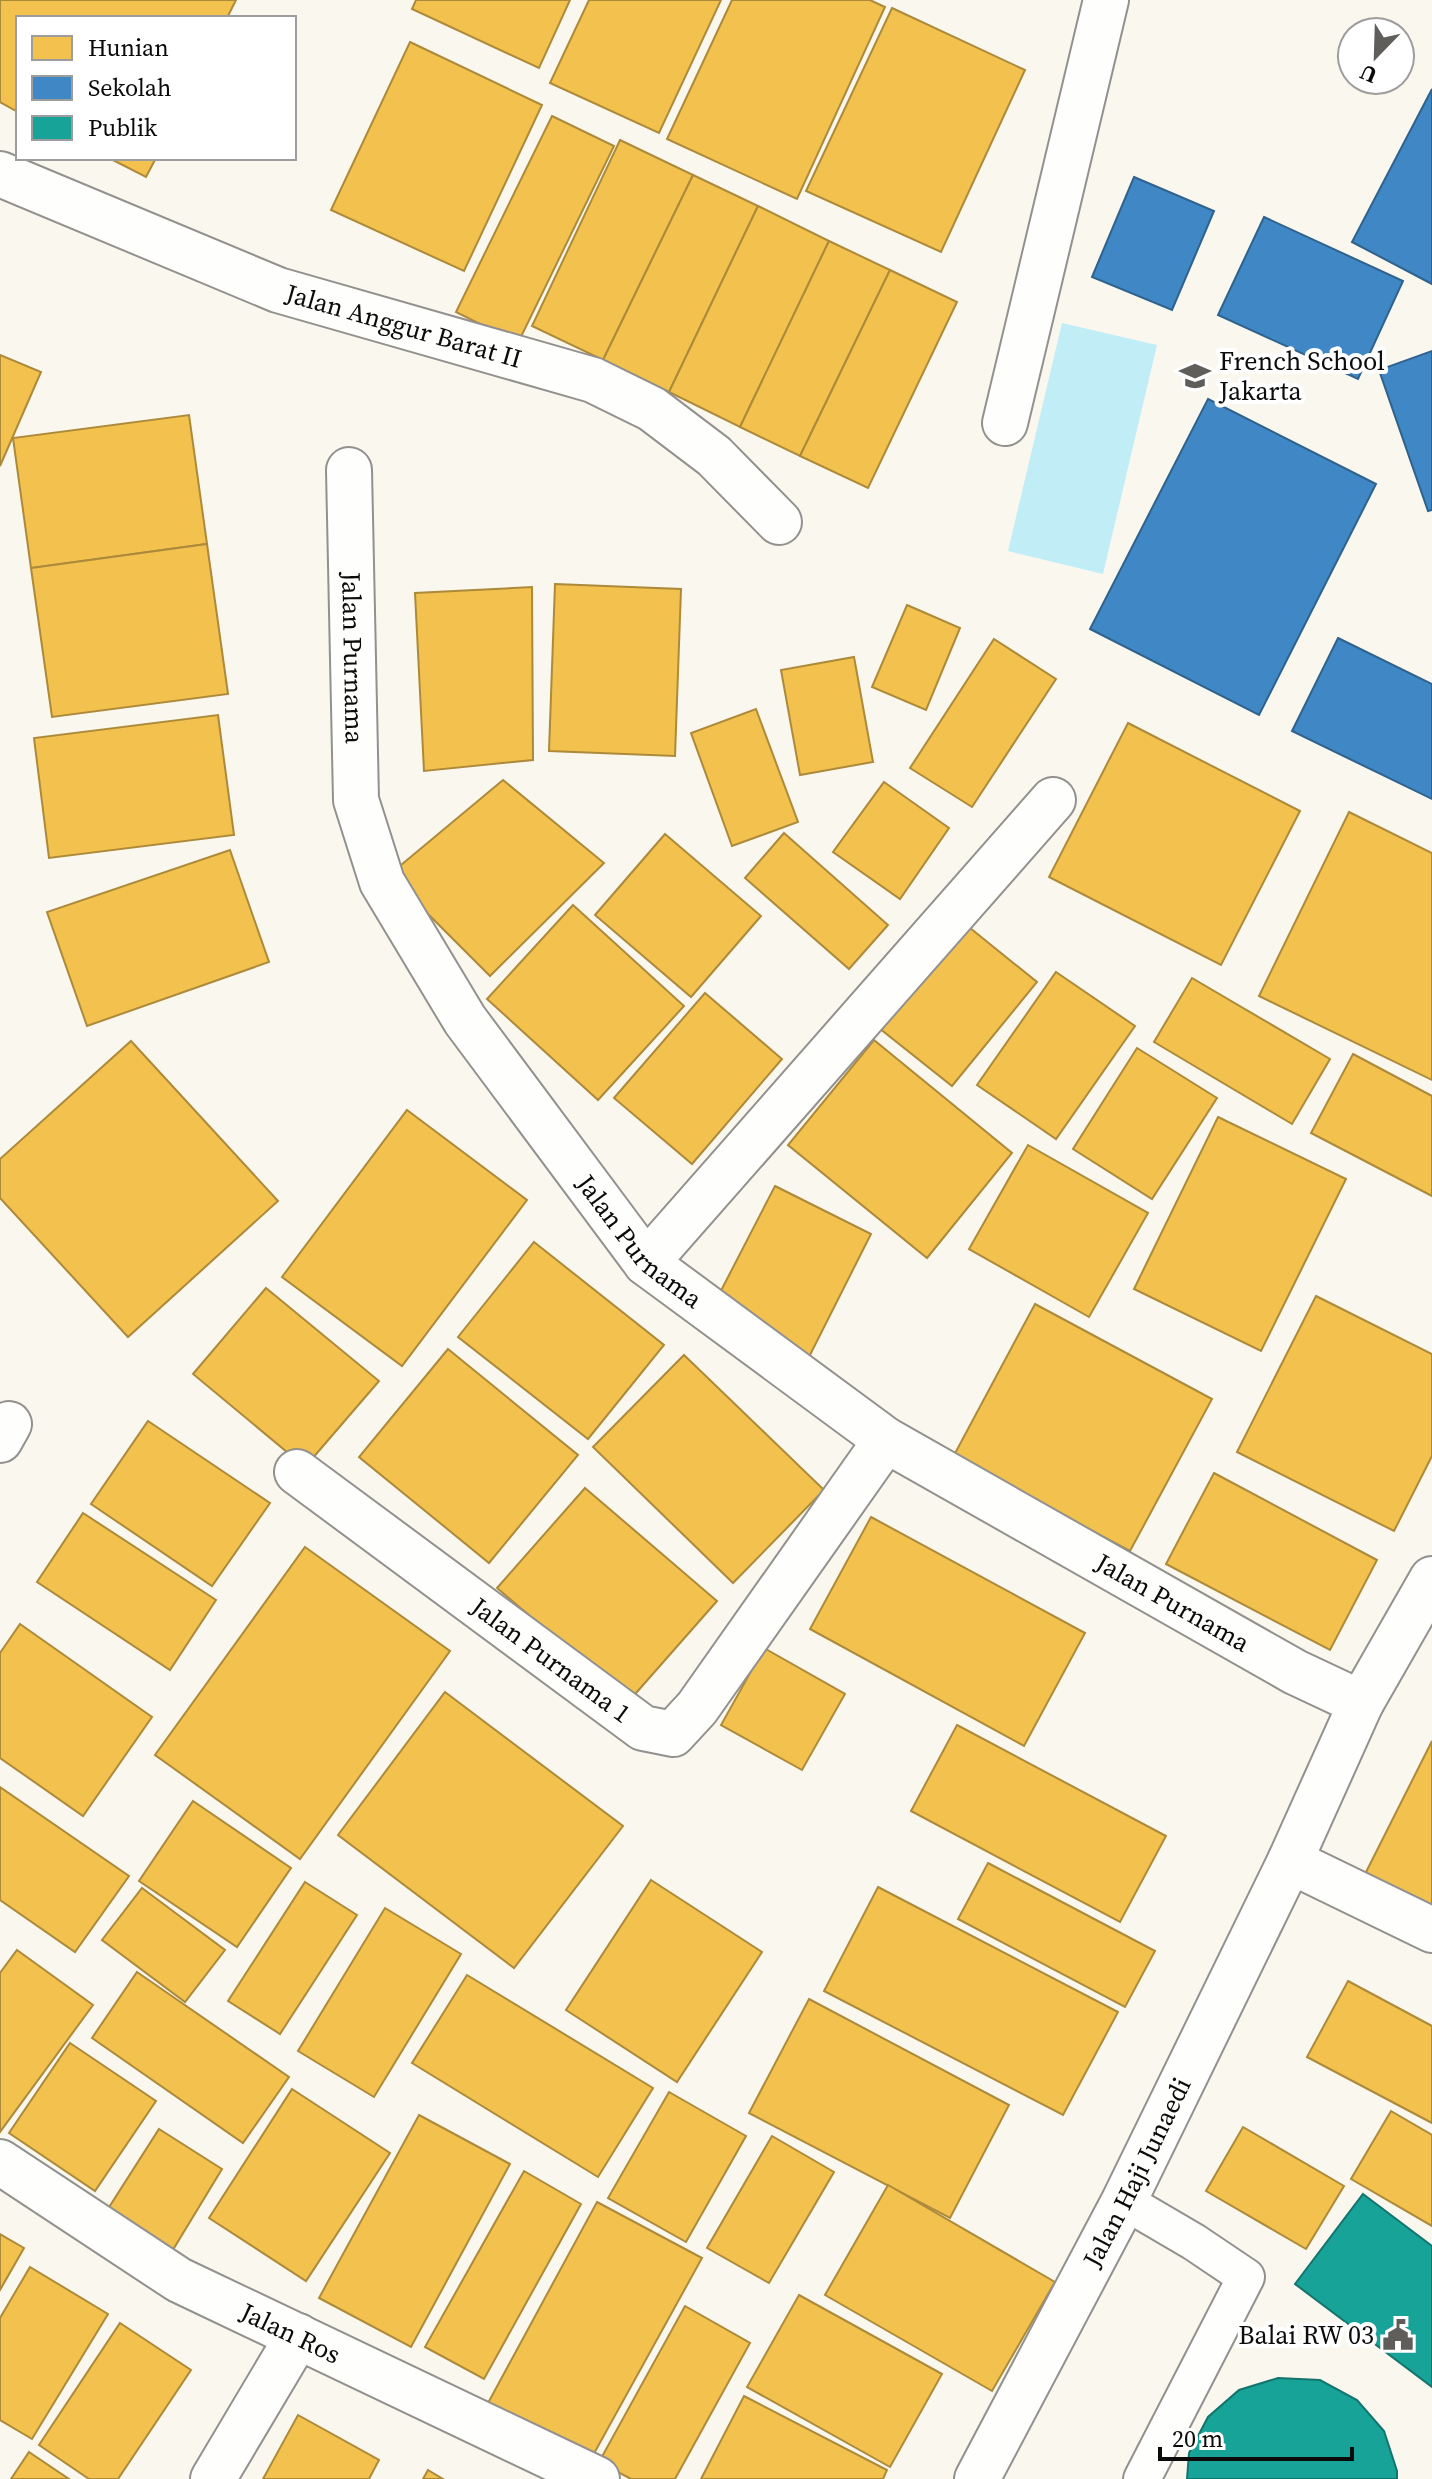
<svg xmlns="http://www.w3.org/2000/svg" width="1432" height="2479" viewBox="0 0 1432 2479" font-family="'Source Serif 4',serif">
  <rect width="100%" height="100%" fill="#faf7ef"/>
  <polygon fill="#c1edf7" points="1062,323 1157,345 1103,574 1008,551"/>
  <g fill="#f2c14e" stroke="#ad8a3a" stroke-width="2">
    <polygon points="0,0 236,0 227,18 18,18 18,112 0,102"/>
    <polygon points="416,0 570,0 539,68 412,9"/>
    <polygon points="589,0 721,0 659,133 550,83"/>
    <polygon points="732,0 870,0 885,7 797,199 667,139"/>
    <polygon points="892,8 1025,70 941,252 806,191"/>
    <polygon points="410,42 542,105 464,271 331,210"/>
    <polygon points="552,116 614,146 518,343 456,312"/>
    <polygon points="620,140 693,175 603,360 532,326"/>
    <polygon points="109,158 156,158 146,177"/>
    <polygon points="693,175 758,206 669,392 603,360"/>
    <polygon points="758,206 829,241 740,427 669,392"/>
    <polygon points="829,241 890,270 800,456 740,427"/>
    <polygon points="890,270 957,302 868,488 800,456"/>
    <polygon points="0,355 41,372 0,466"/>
    <polygon points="189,415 207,544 31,568 13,438"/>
    <polygon points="207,544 228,694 52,717 31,568"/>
    <polygon points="555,584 681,589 675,756 549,751"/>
    <polygon points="532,587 533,760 424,771 415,593"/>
    <polygon points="907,605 960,628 926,710 872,687"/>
    <polygon points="994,639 1056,679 972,807 910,768"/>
    <polygon points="854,657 873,762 800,775 781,670"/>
    <polygon points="756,709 798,822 732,846 691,733"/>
    <polygon points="218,715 234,835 49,858 34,738"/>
    <polygon points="1128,723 1300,811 1221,965 1049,877"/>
    <polygon points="503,780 604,863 490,976 389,875"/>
    <polygon points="884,782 949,828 900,899 833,852"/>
    <polygon points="1349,812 1432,853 1432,1080 1259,996"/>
    <polygon points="784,833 888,925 849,969 745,878"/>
    <polygon points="665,834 761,916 691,997 595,915"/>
    <polygon points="230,850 269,962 87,1026 47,912"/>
    <polygon points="573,905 684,1006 598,1100 487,999"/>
    <polygon points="954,915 1037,982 952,1086 869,1020"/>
    <polygon points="1056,972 1135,1026 1056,1139 977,1085"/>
    <polygon points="1192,978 1330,1059 1292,1124 1154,1042"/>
    <polygon points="705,993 782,1059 692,1164 614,1098"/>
    <polygon points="874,1040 1012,1153 927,1258 788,1145"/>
    <polygon points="131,1041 278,1201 128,1337 0,1198 0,1159"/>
    <polygon points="1137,1048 1217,1098 1152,1199 1073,1149"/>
    <polygon points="1353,1054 1432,1096 1432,1196 1311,1133"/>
    <polygon points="407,1110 527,1200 402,1366 282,1277"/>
    <polygon points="1218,1117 1346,1179 1261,1351 1134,1289"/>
    <polygon points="1028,1145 1148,1213 1089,1317 969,1249"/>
    <polygon points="775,1186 871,1234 808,1359 711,1310"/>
    <polygon points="534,1242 664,1345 588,1439 458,1337"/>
    <polygon points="266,1288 379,1381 305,1467 193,1374"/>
    <polygon points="1316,1296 1432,1354 1432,1456 1394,1531 1237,1452"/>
    <polygon points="1035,1304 1212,1399 1130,1551 953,1457"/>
    <polygon points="448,1349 578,1455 489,1563 359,1457"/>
    <polygon points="684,1355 824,1490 733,1583 593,1447"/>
    <polygon points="148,1421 270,1503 212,1586 91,1504"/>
    <polygon points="1214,1473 1377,1560 1330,1650 1166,1564"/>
    <polygon points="585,1488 717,1601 629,1701 497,1588"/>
    <polygon points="83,1513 216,1600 170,1670 37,1582"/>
    <polygon points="871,1517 1085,1633 1024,1746 810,1629"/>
    <polygon points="305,1547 450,1651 300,1859 155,1755"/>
    <polygon points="20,1624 152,1717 83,1816 0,1758 0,1653"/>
    <polygon points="764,1648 845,1694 802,1770 721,1725"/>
    <polygon points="445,1692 623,1826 514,1968 338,1835"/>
    <polygon points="957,1725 1166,1836 1120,1922 911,1811"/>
    <polygon points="1432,1741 1432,1908 1365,1874"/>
    <polygon points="0,1787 129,1876 75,1952 0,1900"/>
    <polygon points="193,1801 291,1868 237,1947 139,1881"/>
    <polygon points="988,1863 1155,1951 1125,2007 958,1919"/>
    <polygon points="651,1880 762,1952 677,2082 566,2010"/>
    <polygon points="305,1882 357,1915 280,2034 228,2001"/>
    <polygon points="878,1887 1118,2012 1063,2115 824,1991"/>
    <polygon points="142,1888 225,1950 185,2002 102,1940"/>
    <polygon points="385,1908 461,1954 374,2097 298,2051"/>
    <polygon points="17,1950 93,2005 0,2132 0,1973"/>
    <polygon points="137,1972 289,2077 243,2143 92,2038"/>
    <polygon points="467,1975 653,2088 598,2177 412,2063"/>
    <polygon points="1348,1981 1432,2026 1432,2123 1307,2057"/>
    <polygon points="809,1999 1009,2105 950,2218 749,2113"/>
    <polygon points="70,2043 156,2101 95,2191 9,2133"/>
    <polygon points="292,2089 390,2153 306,2281 209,2218"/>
    <polygon points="669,2092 746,2136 686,2242 608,2198"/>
    <polygon points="1391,2111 1432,2135 1432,2226 1351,2179"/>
    <polygon points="419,2115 510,2164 411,2347 319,2298"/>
    <polygon points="1243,2127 1344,2186 1306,2249 1206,2191"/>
    <polygon points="159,2129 222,2169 171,2253 106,2212"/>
    <polygon points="772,2136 834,2172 769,2283 707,2248"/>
    <polygon points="524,2171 581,2204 484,2379 425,2347"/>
    <polygon points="888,2185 1055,2282 992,2391 825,2295"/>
    <polygon points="597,2202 702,2258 591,2459 488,2403"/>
    <polygon points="0,2234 24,2248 0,2290"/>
    <polygon points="30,2267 108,2314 32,2439 0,2420 0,2318"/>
    <polygon points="799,2295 942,2374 890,2467 747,2387"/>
    <polygon points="685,2306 750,2343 675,2479 631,2479 599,2462"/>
    <polygon points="120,2323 191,2370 118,2479 89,2479 39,2445"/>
    <polygon points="744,2396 887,2470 883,2479 701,2479"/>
    <polygon points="298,2415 379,2460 369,2479 263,2479"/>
    <polygon points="29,2452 69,2479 11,2479"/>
    <polygon points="428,2470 443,2479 423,2479"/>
  </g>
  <g fill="#3f88c5" stroke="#2f628d" stroke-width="2">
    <polygon points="1432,89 1432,284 1352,242"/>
    <polygon points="1134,177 1214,211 1172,310 1092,277"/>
    <polygon points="1264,217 1403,281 1358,379 1218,315"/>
    <polygon points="1432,351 1432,510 1428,511 1379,370"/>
    <polygon points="1208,399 1376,484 1259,715 1090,629"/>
    <polygon points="1338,638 1432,684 1432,799 1292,731"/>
  </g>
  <g fill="#17a398" stroke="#13756e" stroke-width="2">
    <polygon points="1363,2194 1432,2246 1432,2387 1295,2284"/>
    <polygon points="1278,2378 1320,2380 1357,2400 1384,2431 1397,2471 1397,2479 1187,2479 1189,2453 1208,2417 1239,2390"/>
  </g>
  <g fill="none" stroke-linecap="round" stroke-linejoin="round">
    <defs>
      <polyline id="service" points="1124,2201 1194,2242 1246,2277 1142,2479"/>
      <g id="minor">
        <path id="s1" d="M0,174L278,290L593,380L652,409L714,456L779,522"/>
        <polyline points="1005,423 1106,0"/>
        <path id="s2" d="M349,470L356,800L382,882L465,1020L646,1263L886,1440L1295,1672L1361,1703"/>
        <polyline points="646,1263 1053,800"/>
        <polyline points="0,1440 9,1424"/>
        <path id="s3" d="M297,1472L643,1728L673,1734L697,1708L886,1440"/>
        <polyline points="1290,1861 1432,1930"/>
        <path id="s4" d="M0,2162L179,2280L597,2479"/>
        <polyline points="213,2479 298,2336"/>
      </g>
      <g id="tertiary">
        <path id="s5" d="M977,2479L1124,2201L1290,1861L1361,1703L1432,1579"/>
      </g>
    </defs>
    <use href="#service" stroke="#93918e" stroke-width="40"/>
    <use href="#minor" stroke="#93918e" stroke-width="48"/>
    <use href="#tertiary" stroke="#93918e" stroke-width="48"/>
    <use href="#service" stroke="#fefefd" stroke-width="36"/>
    <use href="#minor" stroke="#fefefd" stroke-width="44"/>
    <use href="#tertiary" stroke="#fefefd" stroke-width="44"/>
  </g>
  <defs>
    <symbol id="school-bare" viewBox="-9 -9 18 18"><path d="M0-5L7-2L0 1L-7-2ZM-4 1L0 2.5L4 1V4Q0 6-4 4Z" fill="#5f5e5b" stroke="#fff" stroke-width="2.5" paint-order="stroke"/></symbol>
    <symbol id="civic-bare" viewBox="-9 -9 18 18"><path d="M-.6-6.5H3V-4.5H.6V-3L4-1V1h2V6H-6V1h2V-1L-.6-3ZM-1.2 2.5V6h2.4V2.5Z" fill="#5f5e5b" stroke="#fff" stroke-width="2.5" paint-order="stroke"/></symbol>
  </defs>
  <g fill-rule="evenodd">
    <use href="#school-bare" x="1173" y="354" width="44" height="44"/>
    <use href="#civic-bare" x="1376" y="2313" width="44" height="44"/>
  </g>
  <g text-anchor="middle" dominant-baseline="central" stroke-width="8" stroke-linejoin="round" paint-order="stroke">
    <g font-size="26" fill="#0b0b0b" stroke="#fff">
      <text stroke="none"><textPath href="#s1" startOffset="432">Jalan Anggur Barat II</textPath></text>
      <text stroke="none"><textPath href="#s2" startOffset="188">Jalan Purnama</textPath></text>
      <text stroke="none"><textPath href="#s2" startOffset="860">Jalan Purnama</textPath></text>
      <text stroke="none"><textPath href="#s2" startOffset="1508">Jalan Purnama</textPath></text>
      <text stroke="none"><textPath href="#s3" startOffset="316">Jalan Purnama 1</textPath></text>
      <text stroke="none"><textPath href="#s5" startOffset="346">Jalan Haji Junaedi</textPath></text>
      <text stroke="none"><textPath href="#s4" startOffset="338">Jalan Ros</textPath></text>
    </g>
    <g font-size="26" fill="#0b0b0b" stroke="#fff" text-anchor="start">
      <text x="1219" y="361">French School<tspan x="1219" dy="30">Jakarta</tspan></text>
      <text x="1374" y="2335" text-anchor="end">Balai RW 03</text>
    </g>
  </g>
  <rect x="16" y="16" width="280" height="144" fill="#ffffff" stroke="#9d9d9d" stroke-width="2"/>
  <rect x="32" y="36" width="40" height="24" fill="#f2c14e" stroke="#9d9d9d" stroke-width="2"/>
  <text x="88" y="56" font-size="24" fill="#0b0b0b">Hunian</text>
  <rect x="32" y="76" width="40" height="24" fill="#3f88c5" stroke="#9d9d9d" stroke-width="2"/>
  <text x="88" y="96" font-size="24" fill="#0b0b0b">Sekolah</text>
  <rect x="32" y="116" width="40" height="24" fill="#17a398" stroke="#9d9d9d" stroke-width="2"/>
  <text x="88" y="136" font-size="24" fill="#0b0b0b">Publik</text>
  <g transform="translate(1376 56) rotate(203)"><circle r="38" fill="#ffffff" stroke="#9d9d9d" stroke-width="2"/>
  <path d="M0-6L14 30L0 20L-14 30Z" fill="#5f5e5b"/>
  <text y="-12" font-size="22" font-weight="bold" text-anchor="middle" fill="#0b0b0b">U</text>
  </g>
  <path d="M1160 2447v12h192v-12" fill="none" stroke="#0b0b0b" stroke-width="4"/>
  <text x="1172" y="2447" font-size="24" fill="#0b0b0b" stroke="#ffffff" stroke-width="6" paint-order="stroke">20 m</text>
</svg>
